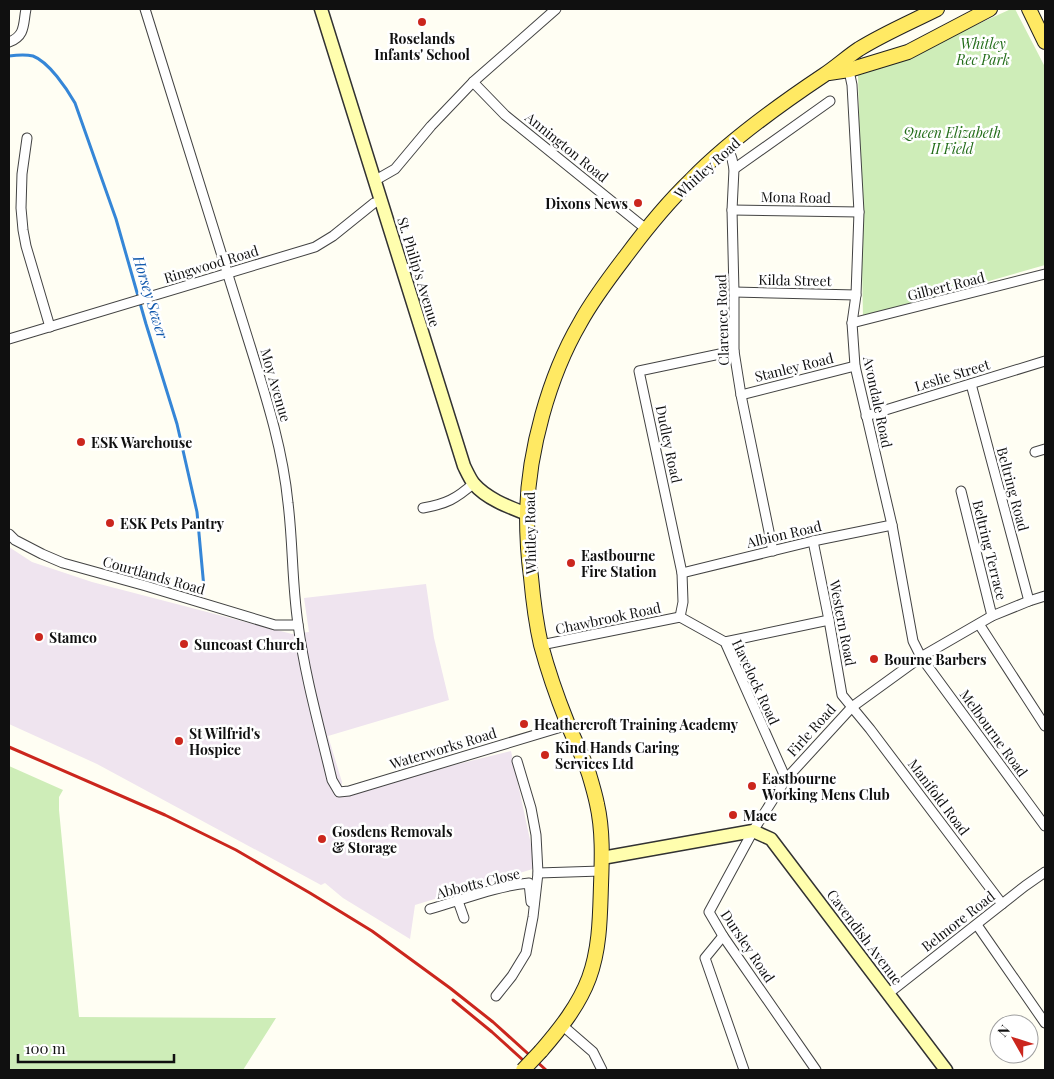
<svg xmlns="http://www.w3.org/2000/svg" width="1054" height="1079" viewBox="0 0 1054 1079" font-family="'Playfair Display',serif">
  <rect width="100%" height="100%" fill="#fffef3"/>
  <polygon fill="#efe4ef" points="9,547 32,562 92,582 292,634 309,632 304,598 426,584 434,638 449,700 328,736 342,782 340,793 511,751 536,868 415,905 410,939 343,898 325,883 321,885 97,764 9,724"/>
  <g fill="#ceedb8">
    <polygon points="1011,9 1015,9 1045,67 1045,265 863,317 858,73 943,40"/>
    <polygon points="9,766 63,790 59,797 59,810 79,1017 276,1018 243,1070 9,1070"/>
  </g>
  <g fill="none" stroke-linecap="round" stroke-linejoin="round">
    <path stroke="#3586d7" stroke-width="3" d="M9,56C16,55 25,54 33,56C49,62 67,89 75,103L116,219L146,324L177,424L197,512L204,588"/>
    <defs>
      <g id="street">
        <path d="M145,9L253,355C268,403 283,452 288,503C293,543 292,584 298,624C305,677 320,729 332,780L339,792L349,791L568,725"/>
        <path d="M9,42C26,36 23,23 26,9"/>
        <polyline points="848,66 852,85 859,212 856,295 852,323 855,366 892,525 913,641 921,657 1045,826"/>
        <polyline points="473,82 505,115 646,229"/>
        <polyline points="27,138 22,174 21,208 23,230 26,246 50,327"/>
        <polyline points="728,147 732,159 734,169 732,210 734,292 734,351 741,395 773,551"/>
        <polyline points="734,169 830,101"/>
        <polyline points="374,181 395,169 431,126 473,82 556,9"/>
        <polyline points="732,210 859,212"/>
        <polyline points="734,292 856,295"/>
        <polyline points="852,323 1045,274"/>
        <polyline points="9,339 315,247 333,236 374,203 381,201"/>
        <polyline points="971,384 1029,601"/>
        <polyline points="741,395 855,366"/>
        <polyline points="866,416 1045,361"/>
        <polyline points="1035,452 1045,449"/>
        <polyline points="961,491 992,616"/>
        <path d="M423,508C446,504 456,499 474,483"/>
        <polyline points="9,534 15,540 42,554 63,563 146,586 275,625 298,625"/>
        <polyline points="813,541 829,620 842,695 870,729 1002,904"/>
        <polyline points="682,573 813,541 892,525"/>
        <polyline points="680,617 683,602 682,573 639,371 734,351"/>
        <polyline points="680,617 725,642 786,779"/>
        <polyline points="979,624 1045,726"/>
        <polyline points="725,642 829,620"/>
        <polyline points="541,645 680,617"/>
        <polyline points="538,873 601,871"/>
        <polyline points="458,901 464,918"/>
        <path d="M430,909C462,900 496,886 529,883L531,902"/>
        <polyline points="977,925 1045,1023"/>
        <polyline points="723,936 705,958 744,1070"/>
        <polyline points="889,993 1025,886 1045,872"/>
        <polyline points="496,996 512,976 526,953 533,917 538,873 536,835 531,808 517,761"/>
        <polyline points="563,1026 593,1052 602,1070"/>
        <polyline points="816,1070 723,936 709,912 753,831 786,779 852,707 921,657 992,616 1029,601 1045,596"/>
      </g>
      <g id="secondary">
        <path d="M321,9L464,466C467,472 470,479 474,484C487,499 509,507 527,514"/>
        <polyline points="602,858 753,831 771,839 946,1070"/>
      </g>
      <g id="primary">
        <polyline points="1029,9 1045,42"/>
        <polyline points="829,73 849,70 908,52 990,9"/>
        <path d="M541,1051C560,1029 579,1005 589,978C600,948 600,916 601,885C602,859 603,830 597,804C595,794 592,784 589,774C583,756 574,740 567,722C557,697 548,671 541,645C536,623 533,599 531,577C528,556 527,535 527,514C528,452 549,376 580,323C593,299 610,277 626,256C646,229 667,203 691,180C729,141 779,105 824,75C836,67 847,57 859,49C883,34 911,22 937,9"/>
      </g>
    </defs>
    <use href="#street" stroke="#434343" stroke-width="11"/>
    <use href="#secondary" stroke="#323232" stroke-width="15"/>
    <use href="#primary" stroke="#212121" stroke-width="16"/>
    <use href="#street" stroke="#fff" stroke-width="9"/>
    <use href="#secondary" stroke="#fffeae" stroke-width="12"/>
    <use href="#primary" stroke="#ffe963" stroke-width="14"/>
    <g stroke="#cb261d" stroke-width="3">
      <polyline points="9,747 165,815 236,850 310,893 372,931 450,988 493,1022 546,1070"/>
      <polyline points="453,1000 492,1032 534,1070"/>
    </g>
    <defs>
      <polyline id="primary-bridge" points="523,1070 541,1051"/>
    </defs>
    <use href="#primary-bridge" stroke="#212121" stroke-width="16" stroke-linecap="butt"/>
    <use href="#primary-bridge" stroke="#ffe963" stroke-width="14"/>
  </g>
  <g fill="#cb261d" stroke="#fff" stroke-width="2">
    <circle cx="422" cy="22" r="5"/>
    <circle cx="638" cy="203" r="5"/>
    <circle cx="81" cy="442" r="5"/>
    <circle cx="110" cy="523" r="5"/>
    <circle cx="571" cy="563" r="5"/>
    <circle cx="39" cy="637" r="5"/>
    <circle cx="184" cy="644" r="5"/>
    <circle cx="874" cy="659" r="5"/>
    <circle cx="524" cy="724" r="5"/>
    <circle cx="179" cy="741" r="5"/>
    <circle cx="545" cy="755" r="5"/>
    <circle cx="752" cy="786" r="5"/>
    <circle cx="733" cy="815" r="5"/>
    <circle cx="322" cy="839" r="5"/>
  </g>
  <g text-anchor="middle" dominant-baseline="central" stroke-width="5" stroke-linejoin="round" paint-order="stroke">
    <g font-size="14" font-weight="bold" fill="#101010" stroke="#fff" text-anchor="start">
      <text x="422" y="38" text-anchor="middle">Roselands<tspan x="422" dy="16">Infants' School</tspan></text>
      <text x="628" y="203" text-anchor="end">Dixons News</text>
      <text x="91" y="442">ESK Warehouse</text>
      <text x="120" y="523">ESK Pets Pantry</text>
      <text x="581" y="555">Eastbourne<tspan x="581" dy="16">Fire Station</tspan></text>
      <text x="49" y="637">Stamco</text>
      <text x="194" y="644">Suncoast Church</text>
      <text x="884" y="659">Bourne Barbers</text>
      <text x="534" y="724">Heathercroft Training Academy</text>
      <text x="189" y="733">St Wilfrid's<tspan x="189" dy="16">Hospice</tspan></text>
      <text x="555" y="747">Kind Hands Caring<tspan x="555" dy="16">Services Ltd</tspan></text>
      <text x="762" y="778">Eastbourne<tspan x="762" dy="16">Working Mens Club</tspan></text>
      <text x="743" y="815">Mace</text>
      <text x="332" y="831">Gosdens Removals<tspan x="332" dy="16">&amp; Storage</tspan></text>
    </g>
    <g font-size="14" font-style="italic" fill="#236d1a" stroke="#fff">
      <text x="983" y="43">Whitley<tspan x="983" dy="16">Rec Park</tspan></text>
      <text x="952" y="132">Queen Elizabeth<tspan x="952" dy="16">II Field</tspan></text>
    </g>
    <g font-size="14" fill="#101010" stroke="#fff">
      <text transform="translate(567 147) rotate(39)">Annington Road</text>
      <text transform="translate(707 168) rotate(-42)">Whitley Road</text>
      <text transform="translate(796 197) rotate(1)">Mona Road</text>
      <text transform="translate(211 264) rotate(-17)">Ringwood Road</text>
      <text transform="translate(419 272) rotate(73)">St. Philip's Avenue</text>
      <text transform="translate(795 280) rotate(1)">Kilda Street</text>
      <text transform="translate(946 286) rotate(-14)">Gilbert Road</text>
      <text transform="translate(722 320) rotate(-92)">Clarence Road</text>
      <text transform="translate(794 367) rotate(-14)">Stanley Road</text>
      <text transform="translate(952 375) rotate(-17)">Leslie Street</text>
      <text transform="translate(276 385) rotate(74)">Moy Avenue</text>
      <text transform="translate(878 402) rotate(78)">Avondale Road</text>
      <text transform="translate(669 444) rotate(78)">Dudley Road</text>
      <text transform="translate(1013 489) rotate(75)">Beltring Road</text>
      <text transform="translate(530 533) rotate(-91)">Whitley Road</text>
      <text transform="translate(784 534) rotate(-13)">Albion Road</text>
      <text transform="translate(990 550) rotate(76)">Beltring Terrace</text>
      <text transform="translate(154 575) rotate(16)">Courtlands Road</text>
      <text transform="translate(608 618) rotate(-12)">Chawbrook Road</text>
      <text transform="translate(843 623) rotate(79)">Western Road</text>
      <text transform="translate(756 682) rotate(65)">Havelock Road</text>
      <text transform="translate(811 730) rotate(-48)">Firle Road</text>
      <text transform="translate(994 733) rotate(54)">Melbourne Road</text>
      <text transform="translate(443 748) rotate(-17)">Waterworks Road</text>
      <text transform="translate(939 797) rotate(53)">Manifold Road</text>
      <text transform="translate(478 883) rotate(-14)">Abbotts Close</text>
      <text transform="translate(958 921) rotate(-38)">Belmore Road</text>
      <text transform="translate(865 937) rotate(53)">Cavendish Avenue</text>
      <text transform="translate(748 946) rotate(56)">Dursley Road</text>
    </g>
    <g font-size="15" font-style="italic" fill="#0f57ac" stroke="#fff">
      <text transform="translate(151 297) rotate(73)">Horsey Sewer</text>
    </g>
  </g>
  <rect width="1054" height="1079" fill="none" stroke="#101010" stroke-width="20"/>
  <g transform="translate(1014 1039) rotate(309)"><circle r="24" fill="#ffffff" stroke="#9f9f9f"/>
  <path d="M0-4L9 19L0 12L-9 19Z" fill="#cb261d"/>
  <text y="-8" font-size="14" font-weight="bold" text-anchor="middle" fill="#101010">N</text>
  </g>
  <path d="M18 1054v8h156v-8" fill="none" stroke="#101010" stroke-width="2.5"/>
  <text x="25" y="1054" font-size="15" fill="#101010" stroke="#ffffff" stroke-width="4" paint-order="stroke">100 m</text>
</svg>
